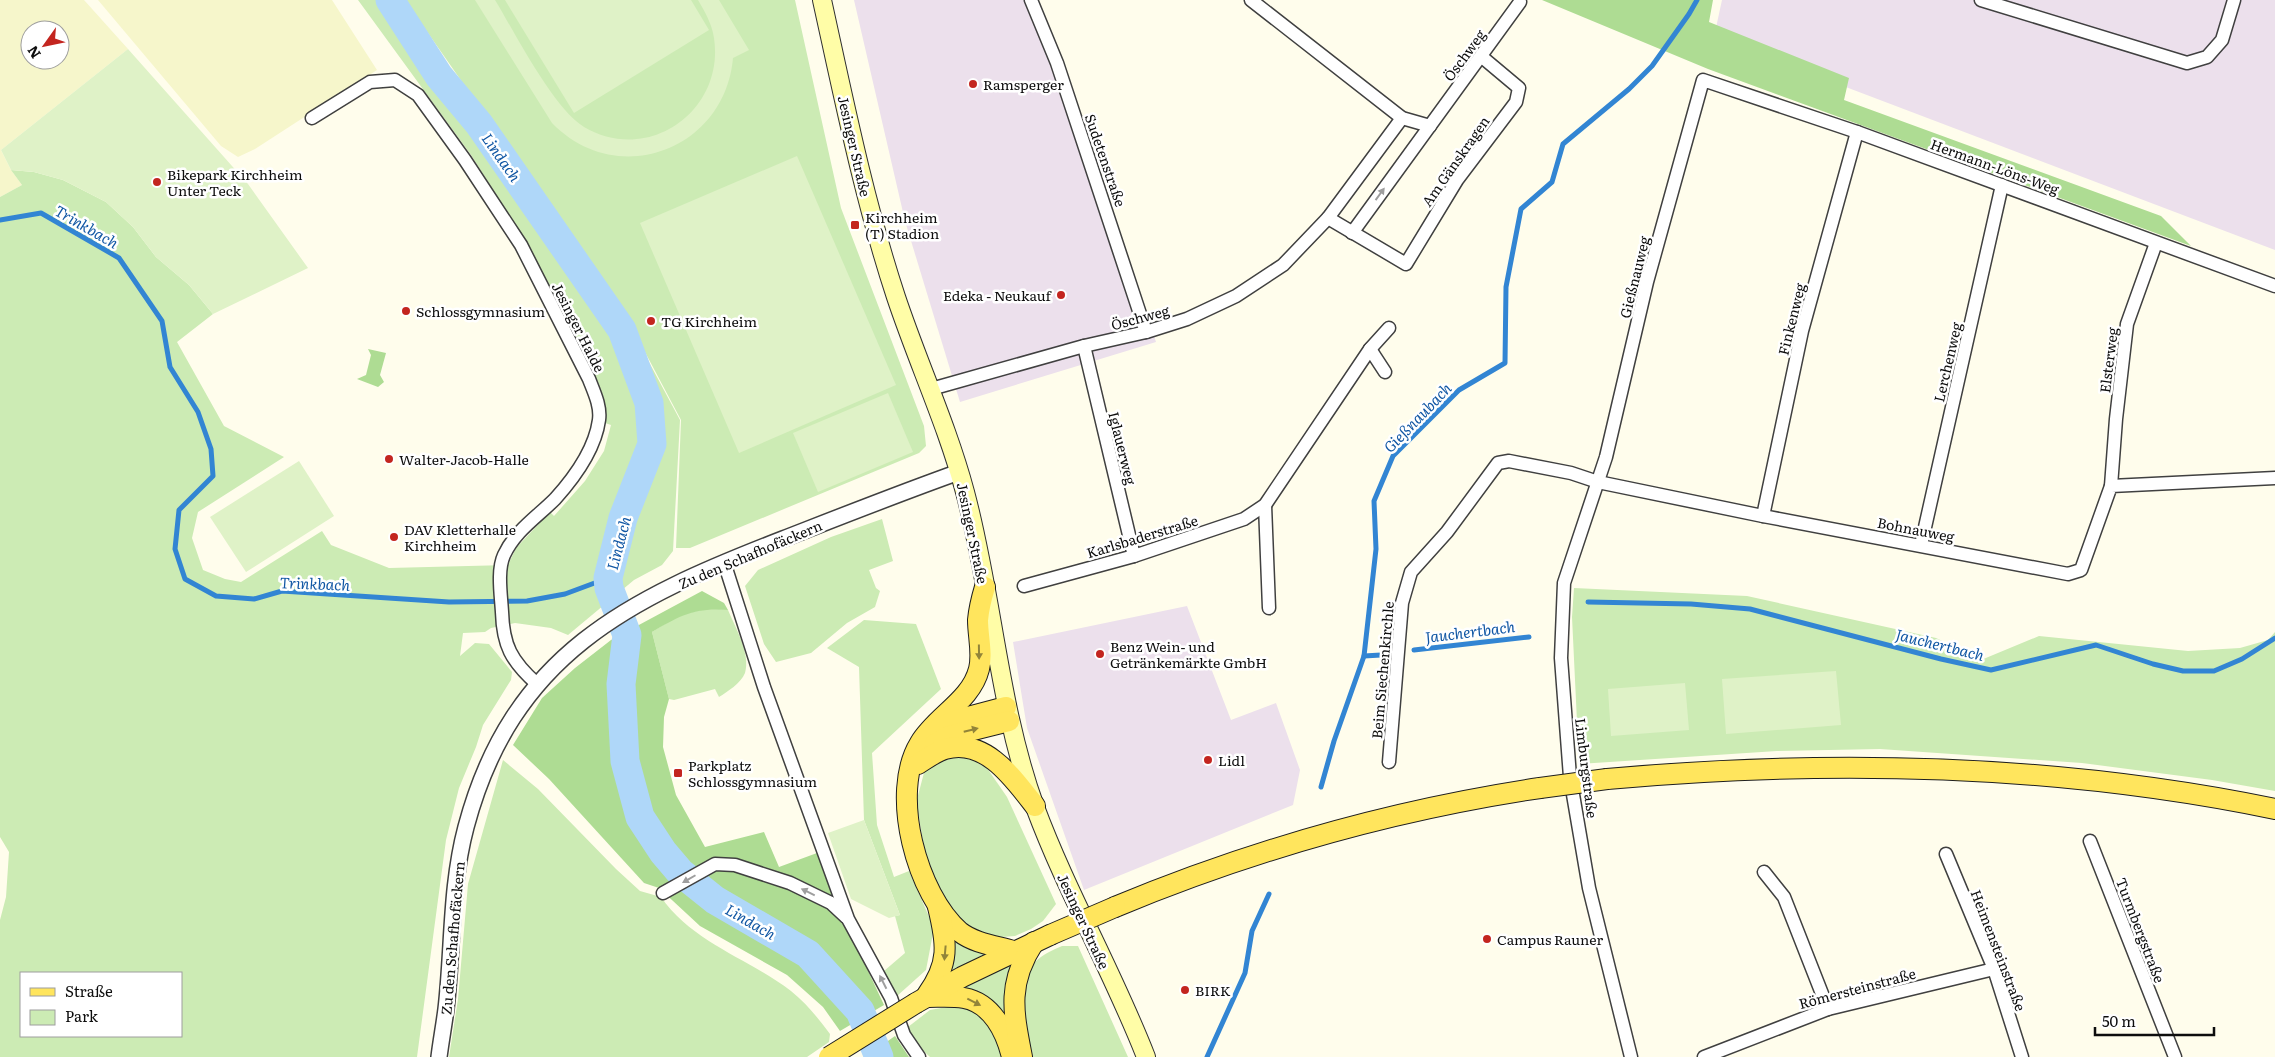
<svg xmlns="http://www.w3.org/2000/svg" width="2275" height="1057" viewBox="0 0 2275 1057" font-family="Literata,serif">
  <rect width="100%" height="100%" fill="#fffdec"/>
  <g fill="#ece0ec">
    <polygon points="854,0 1038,0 1059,50 1156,342 960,402 905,221"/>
    <polygon points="1722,0 2275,0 2275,250 1714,37"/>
    <polygon points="1187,606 1231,720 1276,703 1300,770 1293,805 1084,890 1027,728 1013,642"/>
  </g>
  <g fill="#f6f6cb" fill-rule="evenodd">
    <path d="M0,0H84L128,49L1,150L11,170L22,185L0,197ZM30,30H60V60H30Z"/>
    <polygon points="98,0 332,0 377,70 255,149 238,157 221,146"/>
  </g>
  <g fill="#ccebb4" fill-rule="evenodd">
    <path d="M358,0H397L410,21L505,148L627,321L680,420L673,551L662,565L634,580L568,635L551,628L515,623L491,628L485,632L463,633L460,656L475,643L489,644L512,672L511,680L483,725L476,747L459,788L446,840L417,1057H0V920L6,897L9,852L0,837V197L22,185L11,170L34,172L63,180L106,202L133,227L156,257L189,285L213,314L177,342L224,426L284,457L198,512L192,538L203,570L225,579L241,582L322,531L331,545L389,568L508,565L516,548L550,512L554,516L585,481L604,451L611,425L605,423L603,395L576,336L526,242L471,155ZM21,973H181V1036H21Z"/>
    <polygon points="405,0 795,0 841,208 924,426 926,446 919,453 690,548 676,548 681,420 628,320"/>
    <polygon points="882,519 893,561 869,570 876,588 880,591 875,607 847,623 811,653 776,662 764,644 745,586 758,570 831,537"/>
    <polygon points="1574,588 1747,596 1936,638 1981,660 2039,636 2188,651 2240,648 2268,640 2275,632 2275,791 2212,780 2082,763 1880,749 1777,751 1579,764 1572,617"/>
    <path d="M710,608L728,610C735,627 751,654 745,673C741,683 727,692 719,697L715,689L674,700L669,699L652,632L679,615Z"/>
    <polygon points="864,620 916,624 941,689 872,753 877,825 894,877 909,871 934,928 926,970 897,996 884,971 905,953 895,916 900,915 864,820 859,667 827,648"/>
    <polygon points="964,755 987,768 1007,797 1056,904 1043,921 1031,929 1015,936 1002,937 987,935 965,925 939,892 927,862 916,803 925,769 935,760"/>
    <path d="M503,760L538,789L616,869L640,891L661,897C693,943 748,958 791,991C807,1004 818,1018 830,1034L829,1042L807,1057H449L458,999L468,884Z"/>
    <polygon points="949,928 990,951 949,973"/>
    <path d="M1062,946H1078L1128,1057H1029C1026,1030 1014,983 1035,962C1043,954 1053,950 1062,946Z"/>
    <polygon points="1014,962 1009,1026 960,989"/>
    <path d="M958,1005C989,1016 993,1027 1002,1057H930L913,1041L908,1027L930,1010Z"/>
  </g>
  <g fill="#aedc93">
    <polygon points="1542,0 1713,0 1709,22 1849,78 1844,100 2161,216 2191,246 1708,69"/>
    <polygon points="368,349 386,353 380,375 384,382 378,387 357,379 366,375 371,355"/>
    <path d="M702,591L724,603L728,610C695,607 679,616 652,632L669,699L664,717L663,747L676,795L705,847L764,832L779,867L817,853L834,898L884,1005L840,1031L823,1007L787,975L700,926L659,888L644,883L549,779L513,745L542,698L575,668L611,640Z"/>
    <polygon points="895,1036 909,1057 865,1057"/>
  </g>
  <g fill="#dff2c7">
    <path d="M475,0H495C515,33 553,108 584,127C648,165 725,111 714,38C712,24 705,12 698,0H719L749,50L733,58C725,150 617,190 552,123Z"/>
    <polygon points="505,0 691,0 709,30 574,113"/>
    <polygon points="128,49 248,184 308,268 213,314 189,285 156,257 133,227 106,202 63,180 34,172 11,170 1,150"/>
    <polygon points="797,156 896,385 739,453 640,223"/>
    <polygon points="888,393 913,452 818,492 793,433"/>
    <polygon points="299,461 334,516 246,572 210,517"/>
    <polygon points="1836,671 1841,725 1726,734 1722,679"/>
    <polygon points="1685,683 1689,730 1611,736 1608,689"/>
    <polygon points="864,820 900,915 889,918 851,899 828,833"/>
  </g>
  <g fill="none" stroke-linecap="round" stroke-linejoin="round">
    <g stroke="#3285d3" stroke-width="5">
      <polyline points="0,220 41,213 119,258 162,321 170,367 198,412 211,449 213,476 179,510 175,549 185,579 216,596 254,599 282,591 449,602 527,601 565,594 608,578"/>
      <polyline points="1588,602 1691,604 1750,609 1941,659 1991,670 2096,645 2153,664 2183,671 2214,671 2242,659 2275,638"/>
      <polyline points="1414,650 1529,637"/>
      <polyline points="1364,656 1381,655"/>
      <polyline points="1321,787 1334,741 1364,656 1376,549 1374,501 1393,456 1459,390 1505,363 1506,287 1521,209 1552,182 1563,144 1629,89 1652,66 1689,14 1697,0"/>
      <polyline points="1207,1057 1245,973 1252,931 1269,894"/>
    </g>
    <polyline stroke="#afd7f9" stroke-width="29" points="390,0 439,76 479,124 622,330 649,403 652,444 623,518 608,578 609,588 627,635 621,684 625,761 640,817 663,852 680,872 715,900 808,954 860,1011 879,1057"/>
    <defs>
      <g id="minor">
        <polyline points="1031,0 1057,63 1146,332"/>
        <polyline points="1251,0 1402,118 1430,126"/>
        <polyline points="1981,0 2187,63 2207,57 2222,40 2234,0"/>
        <path d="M312,118L370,82L395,80L418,95L465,160L521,245L589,379C594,392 601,406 599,420C595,449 574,478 555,499C537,517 515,531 504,555C497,570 501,595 502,612C503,645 511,661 537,684"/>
        <polyline points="1328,218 1402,118"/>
        <polyline points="1352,233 1520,2"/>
        <polyline points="1084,346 1134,556"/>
        <polyline points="1370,349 1385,372"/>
        <polyline points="931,389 1084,346 1146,332 1187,319 1236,296 1283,265 1328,218 1406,264 1457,180 1516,102 1519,88 1482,57"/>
        <polyline points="2111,486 2116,419 2127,324 2156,243"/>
        <polyline points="1265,505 1269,608"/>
        <polyline points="1763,516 1802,331 1857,132"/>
        <polyline points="1921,545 2002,185"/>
        <polyline points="724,562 764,687 848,919 891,998 904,1035 919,1057"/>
        <polyline points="1024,586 1134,556 1244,519 1265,505 1370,349 1389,328"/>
        <polyline points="1389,762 1402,603 1411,572 1447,532 1498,463 1509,461 1571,473 1598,482 1763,516 2068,574 2081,570 2111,486 2275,478"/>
        <polyline points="2090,841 2175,1057"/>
        <polyline points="1946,854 1994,969 2022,1057"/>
        <polyline points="1764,872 1784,897 1828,1009"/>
        <polyline points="663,893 715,864 735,865 790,883 831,903 846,917"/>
        <polyline points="1631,1057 1589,888 1570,777 1561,658 1564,583 1606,457 1647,282 1703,80 1857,132 2275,286"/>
        <polyline points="1704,1057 1828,1009 1994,969"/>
      </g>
      <path id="tertiary" d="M439,1057C441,1041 444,1025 446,1009C453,949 450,887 466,827C512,654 628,599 783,539C842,516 900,493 959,472"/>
      <path id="secondary" d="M822,0C844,100 864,200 896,297C918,363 947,425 965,492C993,596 998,705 1035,807C1067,893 1113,972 1146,1057"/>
      <g id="primary">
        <path d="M985,587C982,597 979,609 978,620C978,636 983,654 979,669C971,701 936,716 920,743C889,793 917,895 960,932C974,943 996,946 1013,951"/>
        <polyline points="939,728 957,720 1006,707"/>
        <polyline points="935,744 949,736 1009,721"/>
        <path d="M918,764C926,759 935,752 945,749C985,737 1014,779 1035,806"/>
        <path d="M1607,779C1829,759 2057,764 2275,809"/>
        <path d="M1115,907C1252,850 1393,810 1540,788"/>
        <path d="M927,995C950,963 947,944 938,907"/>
        <path d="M928,997C940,997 953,996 964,998C992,1003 1006,1032 1012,1057"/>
        <polyline points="916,1003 962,977 1050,935"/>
        <path d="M1022,1057C1013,1011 1007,983 1034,942"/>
      </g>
    </defs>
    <use href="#minor" stroke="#404040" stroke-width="15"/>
    <use href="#tertiary" stroke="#404040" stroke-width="18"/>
    <use href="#secondary" stroke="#2f2f2f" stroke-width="20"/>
    <use href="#primary" stroke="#1e1e1e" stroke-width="22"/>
    <use href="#minor" stroke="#fff" stroke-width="12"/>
    <use href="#tertiary" stroke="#fff" stroke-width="15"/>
    <use href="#secondary" stroke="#fffda7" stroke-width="18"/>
    <use href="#primary" stroke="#ffe55d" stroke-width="20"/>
    <defs>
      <g id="primary-bridge">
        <polyline points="1540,788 1607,779"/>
        <polyline points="1050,935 1115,907"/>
        <polyline points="829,1057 916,1003"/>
      </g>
    </defs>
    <use href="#primary-bridge" stroke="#1e1e1e" stroke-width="22" stroke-linecap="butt"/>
    <use href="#primary-bridge" stroke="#ffe55d" stroke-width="20"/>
  </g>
  <defs><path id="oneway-solid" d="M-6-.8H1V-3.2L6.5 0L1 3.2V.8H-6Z" transform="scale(1.25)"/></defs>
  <g fill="#9e9e9e">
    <use href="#oneway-solid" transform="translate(1380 194) rotate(-54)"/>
    <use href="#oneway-solid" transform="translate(689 879) rotate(150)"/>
    <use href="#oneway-solid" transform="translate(808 892) rotate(-154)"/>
    <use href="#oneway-solid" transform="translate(883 982) rotate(-117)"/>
  </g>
  <g fill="#928439">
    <use href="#oneway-solid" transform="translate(979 652) rotate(89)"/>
    <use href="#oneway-solid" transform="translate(971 730) rotate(-14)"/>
    <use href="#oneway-solid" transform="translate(945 953) rotate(95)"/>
    <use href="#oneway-solid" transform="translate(974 1002) rotate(27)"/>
  </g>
  <g fill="#c3251f" stroke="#fff" stroke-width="2">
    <circle cx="973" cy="84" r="5"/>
    <circle cx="157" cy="182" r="5"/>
    <rect x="850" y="220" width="10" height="10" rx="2.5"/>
    <circle cx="1061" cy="295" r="5"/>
    <circle cx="406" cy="311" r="5"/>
    <circle cx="651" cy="321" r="5"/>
    <circle cx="389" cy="459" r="5"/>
    <circle cx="394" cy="537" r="5"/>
    <circle cx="1100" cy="654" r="5"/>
    <circle cx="1208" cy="760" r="5"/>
    <rect x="673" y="768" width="10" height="10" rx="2.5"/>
    <circle cx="1487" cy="939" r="5"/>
    <circle cx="1185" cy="990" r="5"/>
  </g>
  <g text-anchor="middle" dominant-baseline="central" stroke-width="5" stroke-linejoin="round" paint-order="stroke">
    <g font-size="14" fill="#0d0d0d" stroke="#fff">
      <text transform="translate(1464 55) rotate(-54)">Öschweg</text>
      <text transform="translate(855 146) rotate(77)">Jesinger Straße</text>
      <text transform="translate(1106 160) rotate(71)">Sudetenstraße</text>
      <text transform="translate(1455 161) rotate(-55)">Am Gänskragen</text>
      <text transform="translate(1995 166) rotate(20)">Hermann-Löns-Weg</text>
      <text transform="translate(1634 277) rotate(-76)">Gießnauweg</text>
      <text transform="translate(1140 317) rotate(-15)">Öschweg</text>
      <text transform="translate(1791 319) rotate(-76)">Finkenweg</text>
      <text transform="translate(579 327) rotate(63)">Jesinger Halde</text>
      <text transform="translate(2108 360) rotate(-83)">Elsterweg</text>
      <text transform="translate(1947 362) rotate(-77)">Lerchenweg</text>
      <text transform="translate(1123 448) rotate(76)">Iglauerweg</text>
      <text transform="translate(1916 529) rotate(11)">Bohnauweg</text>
      <text transform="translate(973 533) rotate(78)">Jesinger Straße</text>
      <text transform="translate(1142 536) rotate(-17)">Karlsbaderstraße</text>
      <text transform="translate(750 554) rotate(-23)">Zu den Schafhofäckern</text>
      <text transform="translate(1382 670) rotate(-85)">Beim Siechenkirchle</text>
      <text transform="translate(1587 768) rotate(83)">Limburgstraße</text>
      <text transform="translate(1084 921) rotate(65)">Jesinger Straße</text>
      <text transform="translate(2141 930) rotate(69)">Turmbergstraße</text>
      <text transform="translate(452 938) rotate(-85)">Zu den Schafhofäckern</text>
      <text transform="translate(1999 950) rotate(69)">Heimensteinstraße</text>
      <text transform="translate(1857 988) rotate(-15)">Römersteinstraße</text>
    </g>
    <g font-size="14" fill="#0d0d0d" stroke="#fff" text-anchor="start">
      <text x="983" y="84">Ramsperger</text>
      <text x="167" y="174">Bikepark Kirchheim<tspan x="167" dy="16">Unter Teck</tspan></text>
      <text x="865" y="217">Kirchheim<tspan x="865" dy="16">(T) Stadion</tspan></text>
      <text x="1051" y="295" text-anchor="end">Edeka - Neukauf</text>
      <text x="416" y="311">Schlossgymnasium</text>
      <text x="661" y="321">TG Kirchheim</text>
      <text x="399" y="459">Walter-Jacob-Halle</text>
      <text x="404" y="529">DAV Kletterhalle<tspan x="404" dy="16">Kirchheim</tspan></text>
      <text x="1110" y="646">Benz Wein- und<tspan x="1110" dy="16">Getränkemärkte GmbH</tspan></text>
      <text x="1218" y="760">Lidl</text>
      <text x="688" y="765">Parkplatz<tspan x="688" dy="16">Schlossgymnasium</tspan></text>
      <text x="1497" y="939">Campus Rauner</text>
      <text x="1195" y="990">BIRK</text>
    </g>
    <g font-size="15" font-style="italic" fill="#1157a4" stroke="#fff">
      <text transform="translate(502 157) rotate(55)">Lindach</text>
      <text transform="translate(87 226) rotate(30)">Trinkbach</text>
      <text transform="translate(1417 417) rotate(-46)">Gießnaubach</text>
      <text transform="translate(618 543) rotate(-75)">Lindach</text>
      <text transform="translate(315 583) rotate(2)">Trinkbach</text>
      <text transform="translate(1470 631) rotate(-7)">Jauchertbach</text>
      <text transform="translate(1940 644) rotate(14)">Jauchertbach</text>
      <text transform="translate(751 921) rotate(30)">Lindach</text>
    </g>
  </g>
  <rect x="20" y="972" width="162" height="65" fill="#ffffff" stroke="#9e9e9e"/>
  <rect x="30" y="988" width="25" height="8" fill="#ffe55d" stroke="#9e9e9e"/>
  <text x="65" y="997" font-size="15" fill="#0d0d0d">Straße</text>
  <rect x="30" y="1010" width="25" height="15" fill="#ccebb4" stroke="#9e9e9e"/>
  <text x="65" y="1022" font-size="15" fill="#0d0d0d">Park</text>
  <g transform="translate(45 45) rotate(237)"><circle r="24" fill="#ffffff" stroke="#9e9e9e"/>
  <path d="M0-4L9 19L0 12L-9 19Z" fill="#c3251f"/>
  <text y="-8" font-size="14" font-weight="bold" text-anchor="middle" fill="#0d0d0d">N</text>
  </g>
  <path d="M2095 1027v8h119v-8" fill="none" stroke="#0d0d0d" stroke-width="2.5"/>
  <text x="2102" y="1027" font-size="15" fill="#0d0d0d" stroke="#ffffff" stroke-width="4" paint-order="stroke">50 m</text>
</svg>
